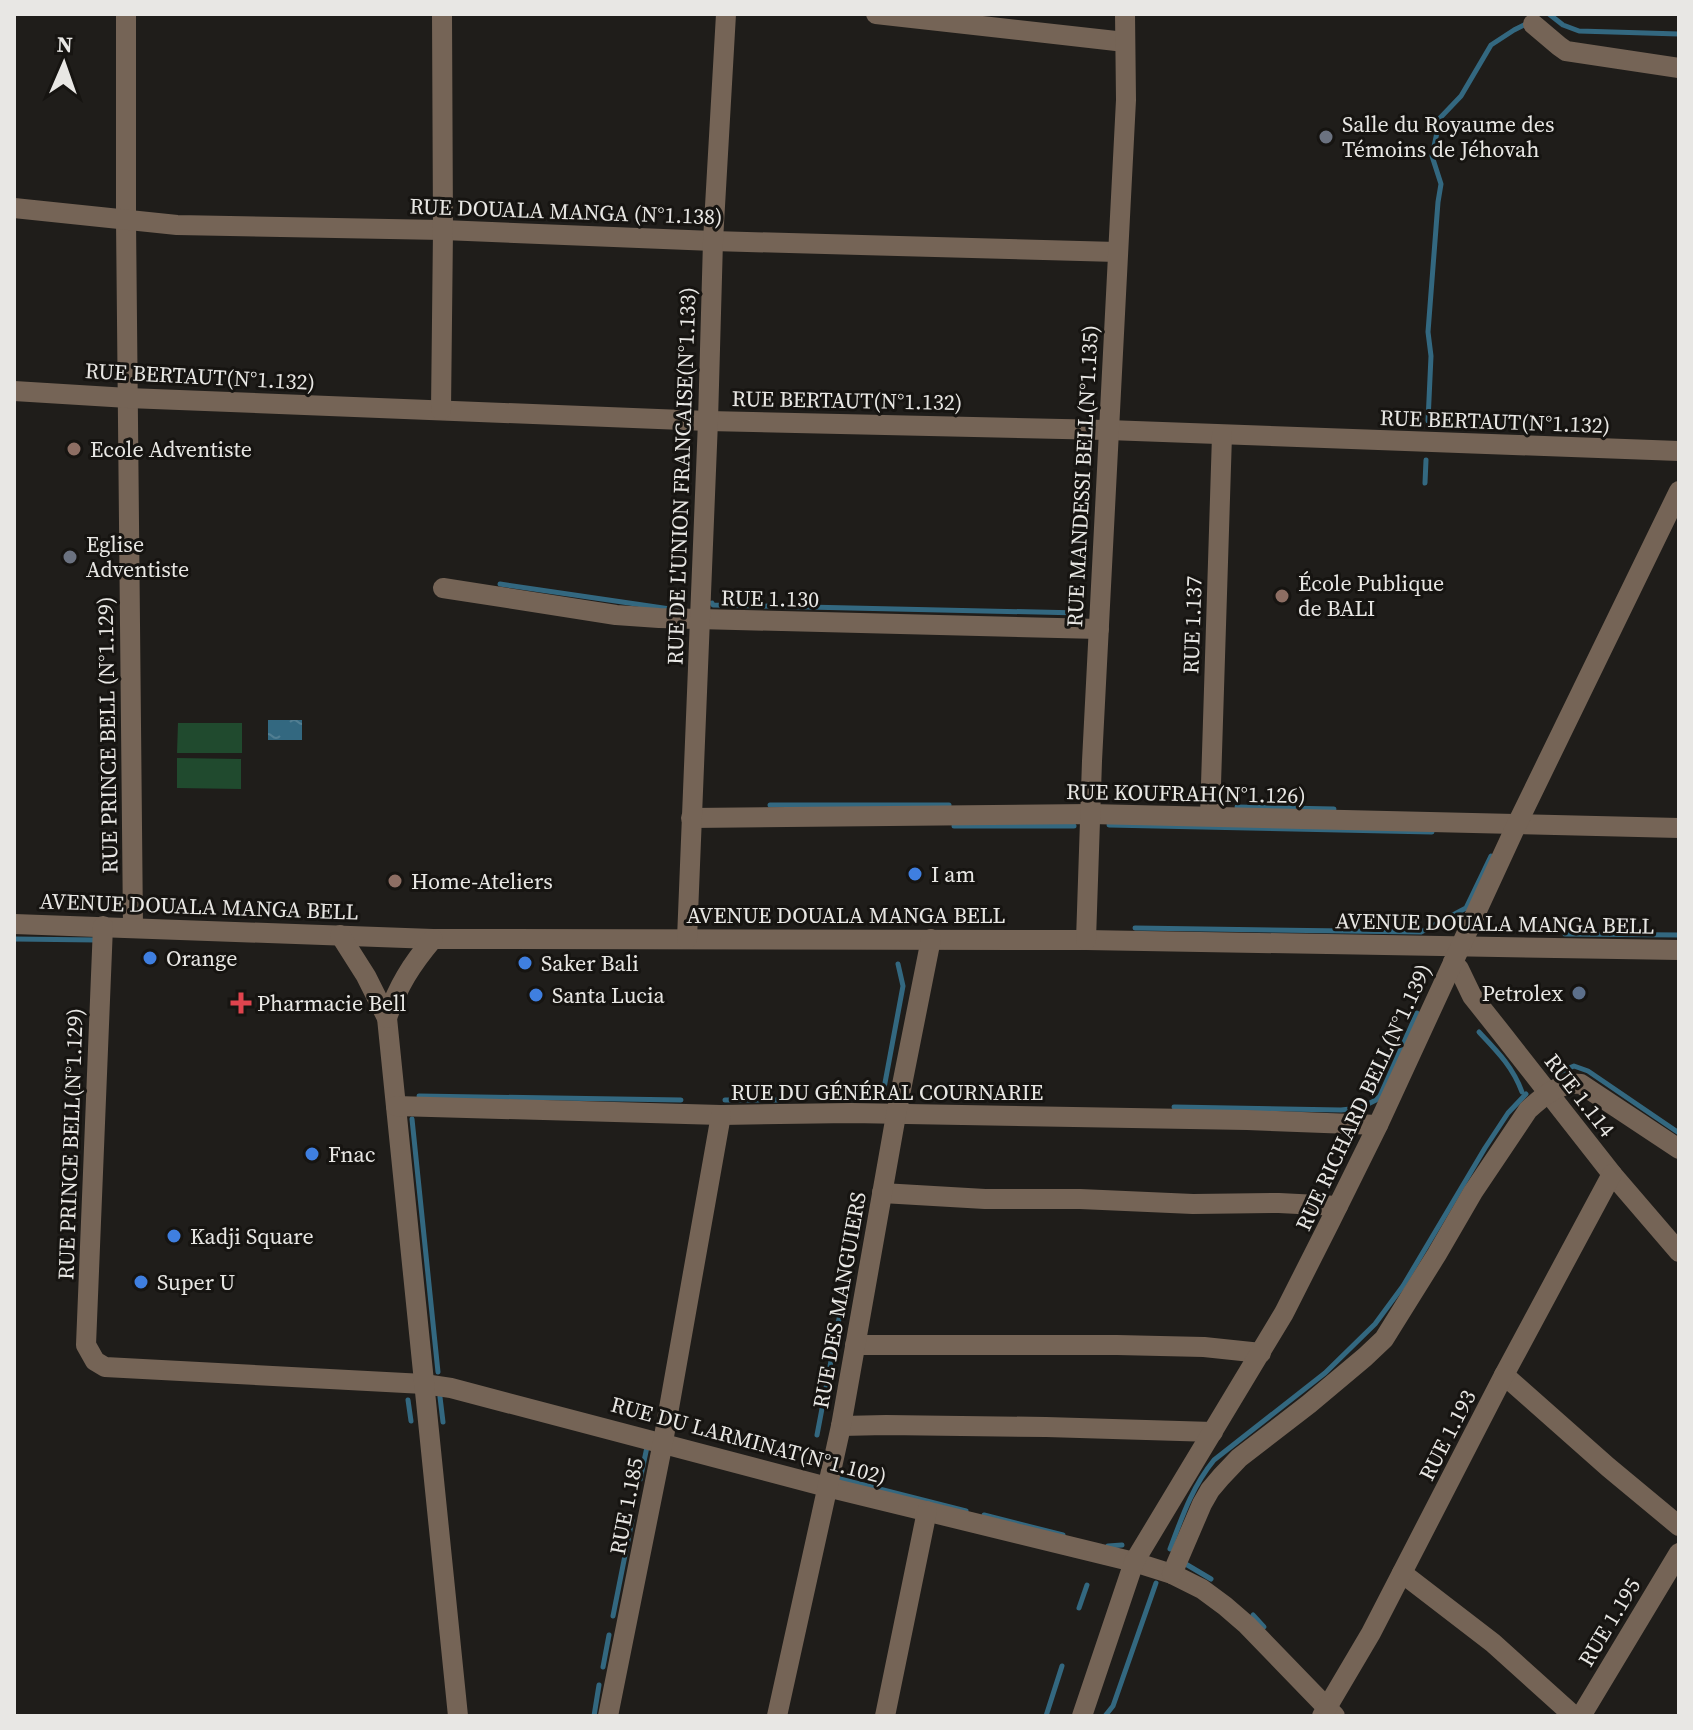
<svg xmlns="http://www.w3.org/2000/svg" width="1693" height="1730" viewBox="0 0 1693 1730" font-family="'Source Serif 4',serif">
  <defs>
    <pattern id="water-ripples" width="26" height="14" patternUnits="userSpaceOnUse" patternTransform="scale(2)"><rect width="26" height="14" fill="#336880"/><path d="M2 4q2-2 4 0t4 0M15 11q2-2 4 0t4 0" fill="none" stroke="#517e92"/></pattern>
  </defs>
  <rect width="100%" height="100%" fill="#1f1d1a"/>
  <g fill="#204a2e">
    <polygon points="178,723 242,723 242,753 177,753"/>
    <polygon points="177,758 241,759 241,789 177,788"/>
  </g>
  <rect fill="url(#water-ripples)" x="268" y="720" width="34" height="20"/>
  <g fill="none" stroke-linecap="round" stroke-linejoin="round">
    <g stroke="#336880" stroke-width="5">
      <polyline points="1549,14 1563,25 1579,31 1679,34"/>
      <polyline points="1428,421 1431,356 1428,332 1438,202 1441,184 1432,156 1440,118 1461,96 1491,45 1514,30 1528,23"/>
      <polyline points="1425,483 1426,460"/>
      <polyline points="500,584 670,609 677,607"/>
      <polyline points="712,603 713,605 1080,613"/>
      <polyline points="770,805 949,805"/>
      <polyline points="1237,807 1334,809"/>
      <polyline points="1109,825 1432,832"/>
      <polyline points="954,826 1074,826"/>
      <polyline points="1135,928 1421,932 1466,908 1491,856"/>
      <polyline points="1565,934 1679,935"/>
      <polyline points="14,939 97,940"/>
      <path d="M1479,1032C1497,1051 1513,1067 1522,1092"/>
      <polyline points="1555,1074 1574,1066 1588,1071 1679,1133"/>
      <polyline points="419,1096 681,1100"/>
      <polyline points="725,1100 782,1100"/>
      <polyline points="869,1100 882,1099 903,986 898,964"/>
      <polyline points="1174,1107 1341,1110 1360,1108 1376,1100 1380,1096 1417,1013"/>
      <polyline points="412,1119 438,1372"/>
      <polyline points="440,1397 443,1422"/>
      <polyline points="408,1400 411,1421"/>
      <polyline points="817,1435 842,1303"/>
      <polyline points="836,1478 966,1511"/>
      <polyline points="640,1480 647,1447"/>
      <polyline points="984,1515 1063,1535"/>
      <polyline points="1108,1546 1122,1545"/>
      <path d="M1170,1549C1182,1517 1192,1487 1214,1460L1325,1373L1375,1324L1403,1286L1485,1148L1508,1113L1526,1094"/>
      <polyline points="1184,1563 1211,1579"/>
      <polyline points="1079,1608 1087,1585"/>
      <polyline points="1253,1615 1264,1627"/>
      <polyline points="613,1616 632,1520"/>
      <polyline points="603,1667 609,1635"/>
      <polyline points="594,1716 599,1685"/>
      <polyline points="1046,1716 1062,1666"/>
      <polyline points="1105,1716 1113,1706 1156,1583"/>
    </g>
    <g stroke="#756456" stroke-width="20">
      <polyline points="126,14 126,220 133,927"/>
      <polyline points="876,14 1125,42"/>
      <polyline points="1533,24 1559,46 1566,51 1679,68"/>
      <polyline points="14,208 177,225 443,230 713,241 1117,252"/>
      <polyline points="14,391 128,398 708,421 1108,430 1679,451"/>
      <polyline points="441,410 443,230 442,14"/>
      <polyline points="443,588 616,615 659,618 1099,629"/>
      <polyline points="1210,816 1222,435"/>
      <polyline points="691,818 1090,814 1679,828"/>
      <polyline points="14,924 433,939 1086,940 1679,950"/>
      <polyline points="103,926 86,1345 95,1361 105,1367 424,1384 451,1388 827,1487 1134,1562 1172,1574 1202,1589 1225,1606 1247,1625 1335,1716"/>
      <polyline points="340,935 366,976 387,1018 458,1716"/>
      <polyline points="687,939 708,421 713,241 726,14"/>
      <polyline points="1086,940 1092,761 1126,100 1125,14"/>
      <polyline points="1453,962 1459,969 1472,996 1499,1030 1612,1174 1679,1252"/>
      <path d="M387,1018C398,986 411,965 433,939"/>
      <polyline points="396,1106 721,1115 851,1113 1247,1120 1378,1125"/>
      <polyline points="882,1193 985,1199 1080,1199 1193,1204 1279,1203 1338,1206"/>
      <polyline points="855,1345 1117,1345 1204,1347 1261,1353"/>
      <polyline points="1504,1375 1608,1467 1679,1526"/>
      <polyline points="841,1426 886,1425 1046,1427 1213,1432"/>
      <polyline points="1402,1573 1493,1643 1574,1716"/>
      <path d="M1172,1574L1202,1504L1210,1490L1221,1477L1239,1458L1309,1404L1365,1357L1384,1339L1437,1254L1473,1192L1528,1110C1543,1096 1560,1082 1581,1084L1679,1149"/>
      <polyline points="608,1716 663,1442 721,1115"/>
      <polyline points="777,1716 841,1426 896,1115 931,939"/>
      <polyline points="885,1716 927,1511"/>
      <polyline points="1082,1716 1134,1562 1284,1313 1330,1222 1378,1125 1517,824 1679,491"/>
      <polyline points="1322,1716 1371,1633 1504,1375 1612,1174"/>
      <polyline points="1581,1716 1679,1553"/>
    </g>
  </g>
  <g fill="#6b7280" stroke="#161411" stroke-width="3">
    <circle cx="1326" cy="137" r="8"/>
    <circle cx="70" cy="557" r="8"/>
  </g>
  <g fill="#8d6e63" stroke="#161411" stroke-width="3">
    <circle cx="74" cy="449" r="8"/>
    <circle cx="1282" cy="596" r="8"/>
    <circle cx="395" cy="881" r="8"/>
  </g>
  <g fill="#3f7fe0" stroke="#161411" stroke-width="3">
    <circle cx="915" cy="874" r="8"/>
    <circle cx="150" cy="958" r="8"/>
    <circle cx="525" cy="963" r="8"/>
    <circle cx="536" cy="995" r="8"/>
    <circle cx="312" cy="1154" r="8"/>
    <circle cx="174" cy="1236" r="8"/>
    <circle cx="141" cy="1282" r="8"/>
  </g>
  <circle fill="#5c6f8a" stroke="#161411" stroke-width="3" cx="1579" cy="993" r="8"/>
  <path fill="#e0444e" stroke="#161411" stroke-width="3" d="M237 991h8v8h8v8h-8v8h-8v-8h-8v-8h8z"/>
  <g text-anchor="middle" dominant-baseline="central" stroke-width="6" stroke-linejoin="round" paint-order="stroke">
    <g font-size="22" fill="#e8e7e4" stroke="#161411" text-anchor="start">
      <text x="1342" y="124">Salle du Royaume des<tspan x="1342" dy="25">Témoins de Jéhovah</tspan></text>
      <text x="90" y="449">Ecole Adventiste</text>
      <text x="86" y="544">Eglise<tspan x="86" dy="25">Adventiste</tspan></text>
      <text x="1298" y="583">École Publique<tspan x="1298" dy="25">de BALI</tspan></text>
      <text x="931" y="874">I am</text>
      <text x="411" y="881">Home-Ateliers</text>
      <text x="166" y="958">Orange</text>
      <text x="541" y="963">Saker Bali</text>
      <text x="1563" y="993" text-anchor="end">Petrolex</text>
      <text x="552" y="995">Santa Lucia</text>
      <text x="257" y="1003">Pharmacie Bell</text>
      <text x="328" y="1154">Fnac</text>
      <text x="190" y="1236">Kadji Square</text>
      <text x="157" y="1282">Super U</text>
    </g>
    <g font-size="22" fill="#e8e7e4" stroke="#161411">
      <text transform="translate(566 211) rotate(2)">RUE DOUALA MANGA (N°1.138)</text>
      <text transform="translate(200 376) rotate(3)">RUE BERTAUT(N°1.132)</text>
      <text transform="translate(847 400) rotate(1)">RUE BERTAUT(N°1.132)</text>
      <text transform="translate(1495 421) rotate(2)">RUE BERTAUT(N°1.132)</text>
      <text transform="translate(681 476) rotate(-88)">RUE DE L'UNION FRANCAISE(N°1.133)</text>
      <text transform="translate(1082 476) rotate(-87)">RUE MANDESSI BELL(N°1.135)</text>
      <text transform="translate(770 598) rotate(1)">RUE 1.130</text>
      <text transform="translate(1192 625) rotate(-88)">RUE 1.137</text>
      <text transform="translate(107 735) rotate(-91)">RUE PRINCE BELL (N°1.129)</text>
      <text transform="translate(1186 793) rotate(1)">RUE KOUFRAH(N°1.126)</text>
      <text transform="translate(199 906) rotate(2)">AVENUE DOUALA MANGA BELL</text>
      <text x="846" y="915">AVENUE DOUALA MANGA BELL</text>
      <text transform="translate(1495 923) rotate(1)">AVENUE DOUALA MANGA BELL</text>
      <text x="887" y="1092">RUE DU GÉNÉRAL COURNARIE</text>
      <text transform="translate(1580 1095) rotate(52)">RUE 1.114</text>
      <text transform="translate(1363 1097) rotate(-65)">RUE RICHARD BELL(N°1.139)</text>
      <text transform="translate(70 1144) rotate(-88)">RUE PRINCE BELL(N°1.129)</text>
      <text transform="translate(839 1300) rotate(-80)">RUE DES MANGUIERS</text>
      <text transform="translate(1447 1435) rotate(-63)">RUE 1.193</text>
      <text transform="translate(749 1440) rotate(15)">RUE DU LARMINAT(N°1.102)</text>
      <text transform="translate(626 1506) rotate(-79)">RUE 1.185</text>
      <text transform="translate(1609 1622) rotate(-59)">RUE 1.195</text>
    </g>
  </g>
  <rect width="1693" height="1730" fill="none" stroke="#e8e7e4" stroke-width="32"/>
  <g transform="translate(64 64) rotate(2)" stroke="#161411" stroke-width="6" paint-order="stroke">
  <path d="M0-6L14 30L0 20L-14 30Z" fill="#e8e7e4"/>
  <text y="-12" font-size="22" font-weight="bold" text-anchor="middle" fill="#e8e7e4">N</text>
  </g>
</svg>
